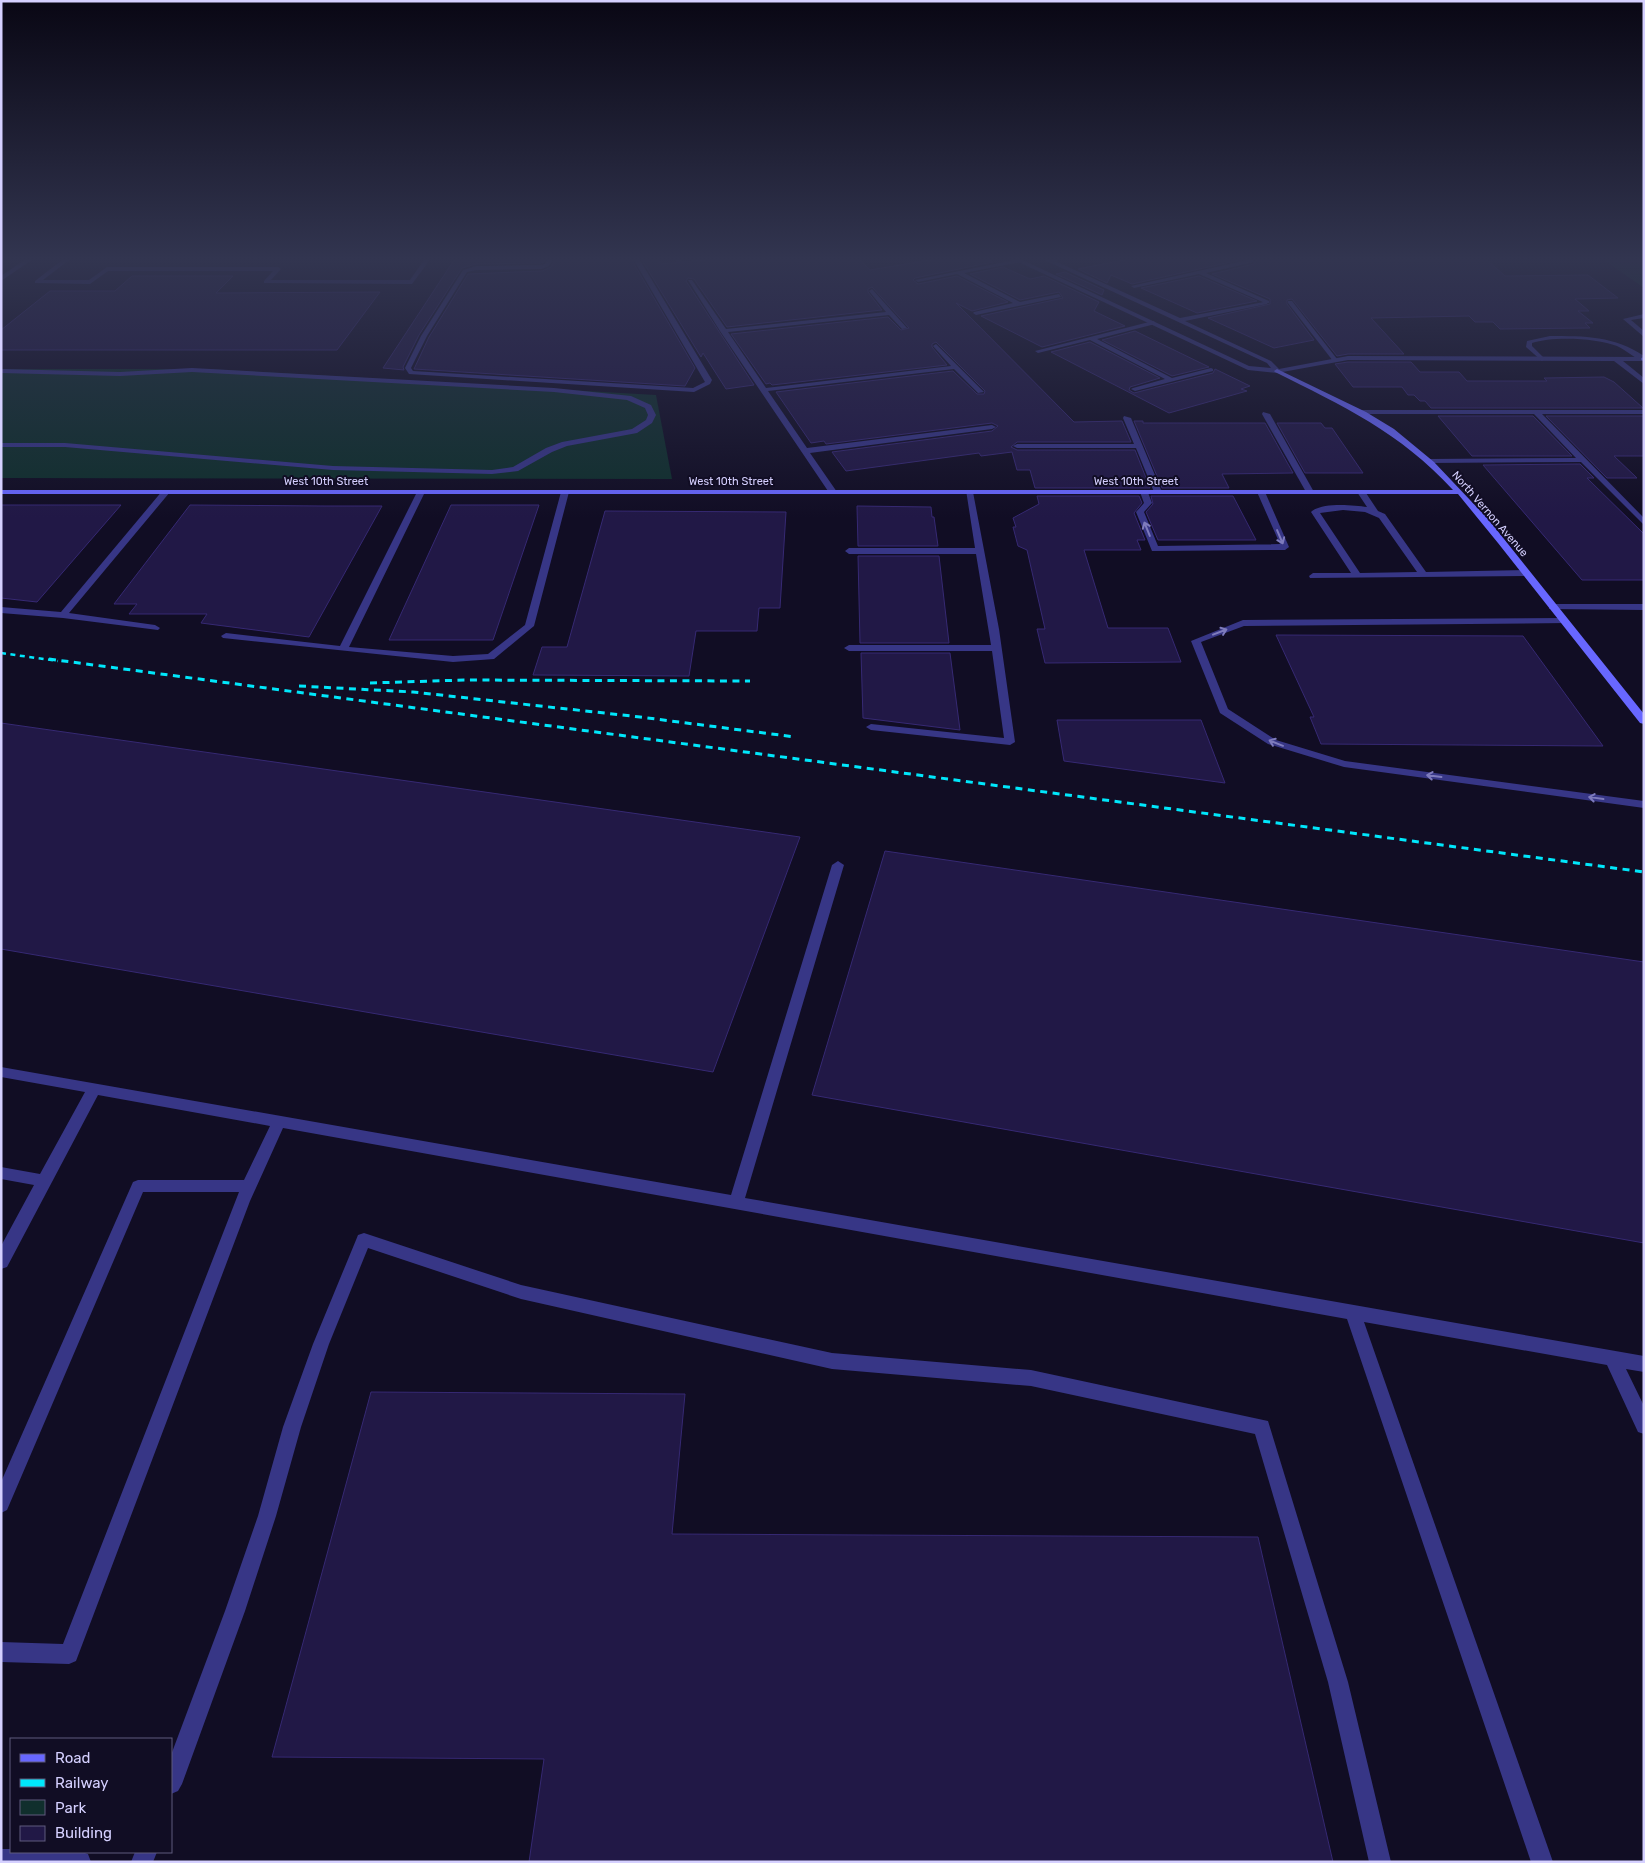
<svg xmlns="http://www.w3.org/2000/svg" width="1645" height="1863" viewBox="0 0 1645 1863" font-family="Rubik,sans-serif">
  <rect width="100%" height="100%" fill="#110d24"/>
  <g fill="#102f2d">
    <polygon points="1600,257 1644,257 1644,288"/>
    <polygon points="1,369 209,369 656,395 672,479 1,478"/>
  </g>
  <g fill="#211846" stroke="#362973">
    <polygon points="456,257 546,257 544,262 541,263 476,264 462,268 419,335 403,367 404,370 383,368"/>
    <polygon points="556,257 630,257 695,368 685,386 414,369 429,337 468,274 542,271 551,267"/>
    <polygon points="640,257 657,257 661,264 734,257 857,257 870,270 948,257 982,257 993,262 915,278 913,280 918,284 957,276 1008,302 972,311 956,303 1074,422 1122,421 1131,442 1017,442 1011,447 1017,450 1135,450 1150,488 1035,488 1030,470 1017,470 1012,452 981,456 979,453 846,471 832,452 992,431 998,426 992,423 826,444 824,441 811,443 776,392 953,371 977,394 984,394 985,391 936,342 932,344 932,347 947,365 772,385 770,383 766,384 731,334 888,317 901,330 909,328 872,287 868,289 868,292 882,310 727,327 694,279 688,278 686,281 754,385 726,389 703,353 701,357"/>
    <polygon points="1139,257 1385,257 1387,260 1486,259 1505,276 1588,275 1618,298 1575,299 1589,311 1578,311 1593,323 1585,323 1590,328 1500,329 1493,322 1475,322 1469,316 1371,318 1404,354 1348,354 1337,356 1292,299 1287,300 1287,304 1314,340 1274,348 1208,318 1270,304 1270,299 1212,274 1254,264 1256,261 1253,257 1132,284 1111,275 1107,283 1078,269"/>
    <polygon points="1003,267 1030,279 1044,276 1099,302 1094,311 1125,326 1042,347 981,316 1063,298 1059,292 1020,300 970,274"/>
    <polygon points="1065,272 1104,290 1102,295 1056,274"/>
    <polygon points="132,276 233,276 216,293 380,292 337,350 1,350 1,330 50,291 115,291"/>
    <polygon points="1199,276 1257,301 1197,313 1141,288"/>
    <polygon points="1135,331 1209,367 1172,376 1102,340"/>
    <polygon points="1090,342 1160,378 1130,387 1129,390 1134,393 1213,373 1215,369 1250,386 1241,389 1247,391 1169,413 1051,352"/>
    <polygon points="1348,362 1411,362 1420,372 1459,372 1467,381 1547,381 1544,378 1604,377 1614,382 1643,408 1431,408 1425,401 1420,401 1414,395 1408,395 1402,387 1353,387 1335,364"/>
    <polygon points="1438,416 1533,416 1572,456 1472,456"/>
    <polygon points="1546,416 1644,416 1644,456 1614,456 1637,478 1607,478"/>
    <polygon points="1134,421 1143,421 1143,423 1265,423 1293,473 1222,474 1229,488 1162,488"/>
    <polygon points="1277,423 1321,423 1325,428 1332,428 1363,473 1305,473"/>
    <polygon points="1580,464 1594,478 1587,478 1644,534 1644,580 1582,580 1483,465"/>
    <polygon points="1037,496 1139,496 1142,503 1134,513 1145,540 1137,540 1141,550 1084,550 1108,628 1168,628 1181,662 1045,663 1037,629 1045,629 1027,550 1018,546 1013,527 1016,527 1013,518 1039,504"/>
    <polygon points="1151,496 1233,496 1256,540 1158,540 1146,512 1153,504"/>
    <polygon points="1,505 121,505 37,602 1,598"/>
    <polygon points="190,505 325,506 382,506 309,637 201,623 207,614 129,614 137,604 114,604"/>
    <polygon points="451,505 539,505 493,640 389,640"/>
    <polygon points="857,506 931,507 932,517 934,517 938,546 858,546"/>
    <polygon points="605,511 786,512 780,608 759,608 757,631 696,631 689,676 533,675 542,647 567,647"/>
    <polygon points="858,556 939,556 949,643 860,643"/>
    <polygon points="1276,635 1523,636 1603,746 1321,744 1310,717 1314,717"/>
    <polygon points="861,653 950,653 960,730 863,718"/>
    <polygon points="1057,720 1201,720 1225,783 1064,761"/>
    <polygon points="1,723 800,837 713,1072 1,949"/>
    <polygon points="885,851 1644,962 1644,1243 812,1095"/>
    <polygon points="371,1392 685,1394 672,1534 1258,1537 1333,1862 529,1862 544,1759 272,1757"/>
  </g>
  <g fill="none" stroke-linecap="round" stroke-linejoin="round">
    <g fill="#373686" fill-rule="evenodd">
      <polygon points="29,257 36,257 1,281 1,276"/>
      <polygon points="66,257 73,257 43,280 89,280 107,267 278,267 281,269 271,280 410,280 426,257 432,257 412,284 264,283 264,281 273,271 108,271 90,284 35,283 35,281"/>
      <polygon points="548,257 554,257 549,266 542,269 476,270 467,272 427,336 411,368 413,371 693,388 705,382 632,257 638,257 712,380 710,384 694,392 409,374 405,368 421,336 463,270 476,266 541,265 545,264"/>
      <polygon points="671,257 713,257 676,261"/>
      <polygon points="1019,259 1021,262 964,273 1020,302 1059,294 1061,297 976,315 973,313 974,312 1013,303 957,274 918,282 915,280"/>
      <polygon points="1252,259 1254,262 1206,273 1269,301 1269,303 1265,303 1199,274 1134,288 1131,286"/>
      <polygon points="688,280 692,280 726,329 886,312 869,291 872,289 907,328 902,329 889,315 728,332 766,388 951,366 933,346 936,344 984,392 978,393 954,369 768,391 807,448 992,425 996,427 992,429 810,453 837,492 830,494 720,331"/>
      <polygon points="1288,301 1292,301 1337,359 1337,361 1333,361 1288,303"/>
      <polygon points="1644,314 1644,318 1631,320 1644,331 1644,337 1623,319"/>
      <polygon points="1153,321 1155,322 1155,324 1097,339 1172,378 1211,368 1213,369 1213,371 1135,391 1131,389 1133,388 1165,379 1090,340 1038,353 1035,351"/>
      <path d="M1550,336C1584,336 1615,336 1644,356V361C1635,359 1626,350 1617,346C1597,338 1552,336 1532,343V346L1545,359L1542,361L1526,347L1527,341Z"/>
      <polygon points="192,368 554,388 631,396 651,405 656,415 652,423 637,433 567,446 552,452 518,471 492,474 333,470 65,447 1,447 1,443 65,443 333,466 492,470 513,467 546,448 562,442 632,429 646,420 648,415 645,408 627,400 554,392 192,372 120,376 1,373 1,369 120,372"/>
      <polygon points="1357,410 1644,410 1644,414 1542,414 1644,518 1644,525 1581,462 1428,463 1424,461 1428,459 1576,458 1534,414 1357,414"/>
      <polygon points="1263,412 1270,414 1314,492 1313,494 1306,492 1262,414"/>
      <polygon points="1124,416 1131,418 1162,492 1161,494 1154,492 1136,448 1017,448 1013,446 1017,444 1134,444 1123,418"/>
      <polygon points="163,490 170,492 69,613 155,625 160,628 158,630 63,618 1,613 1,607 61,612"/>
      <polygon points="418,490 425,492 349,647 453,656 488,654 525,625 561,492 565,490 569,492 534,626 494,659 453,662 223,638 221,636 226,633 340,646"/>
      <polygon points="966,490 973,492 999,629 1015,742 1010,745 871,730 866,727 871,724 1004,738 992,651 849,651 844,648 849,645 991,645 976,554 849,554 845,551 849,548 975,548"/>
      <polygon points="1141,490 1147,490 1152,503 1144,512 1158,546 1280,544 1257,492 1261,490 1265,492 1289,547 1285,550 1152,551 1136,512 1144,503 1140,492"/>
      <path d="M1358,490H1364L1378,511L1385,514L1426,572L1526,570L1530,573L1526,576L1310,578L1309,576L1313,573H1351L1311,512C1321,502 1353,505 1367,507L1357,492ZM1343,510L1365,512L1379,518L1417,572L1360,573L1320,513Z"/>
      <polygon points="1564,618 1569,621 1567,623 1244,626 1201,642 1228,709 1276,740 1345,761 1644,801 1644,808 1344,767 1268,744 1220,713 1191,641 1243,620"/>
      <polygon points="838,861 844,865 745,1198 1644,1356 1644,1372 1626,1369 1644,1406 1644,1434 1638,1432 1607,1365 1364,1322 1553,1862 1531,1862 1347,1319 283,1128 250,1201 76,1661 69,1664 1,1662 1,1642 63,1644 239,1192 143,1192 7,1510 1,1513 1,1482 133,1182 138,1180 244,1180 270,1126 98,1095 7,1267 1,1269 1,1246 34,1185 1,1179 1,1167 40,1174 85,1092 1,1077 1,1067 731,1195 832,865"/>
      <polygon points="364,1233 521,1285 832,1353 1031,1370 1268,1421 1348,1682 1391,1862 1369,1862 1328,1682 1255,1434 1031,1386 832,1369 521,1299 368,1248 329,1344 301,1427 276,1516 245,1611 182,1784 178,1791 171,1794 171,1755 225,1611 258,1516 283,1427 313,1344 356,1240 358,1235"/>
      <polygon points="135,1852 157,1852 153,1862 131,1862"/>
    </g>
    <g fill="#373686" fill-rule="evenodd">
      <polygon points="1008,257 1016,257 1249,366 1271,368 1267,363 1038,257 1050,259 1072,257 1055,261 1180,318 1269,301 1267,304 1185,321 1271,361 1279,369 1348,356 1643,357 1643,361 1623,361 1644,378 1644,384 1614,361 1348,360 1277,373 1248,370"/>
      <polygon points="1552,604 1644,604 1644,610 1549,609 1549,605"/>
      <polygon points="1,1849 11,1849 11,1852 82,1852 88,1854 91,1862 1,1862"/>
    </g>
    <g fill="#6867ff" fill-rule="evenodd">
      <polygon points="1644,357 1644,361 1641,360 1641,358"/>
      <path d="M1277,369L1366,412L1394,429L1434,462L1488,519L1644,714V724L1640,723L1498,543L1458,494H1V490H1453C1400,432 1343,406 1275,372L1274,371Z"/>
    </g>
    <polyline stroke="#00e7fb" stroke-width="2.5" stroke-dasharray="5 4.5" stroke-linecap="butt" points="1,653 58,661"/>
    <g stroke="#00e7fb" stroke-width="3" stroke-dasharray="7 5.5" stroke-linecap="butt">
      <polyline points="49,659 1644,872"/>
      <polyline points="370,683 464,680 750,681"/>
      <polyline points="299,686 413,692 640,717 795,737"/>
    </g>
  </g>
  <defs><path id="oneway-shaft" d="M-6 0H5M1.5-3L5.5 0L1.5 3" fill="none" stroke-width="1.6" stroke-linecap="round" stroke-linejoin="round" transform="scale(1.25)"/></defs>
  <g stroke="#7e7bbc">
    <use href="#oneway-shaft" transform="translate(1147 529) rotate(-112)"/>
    <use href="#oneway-shaft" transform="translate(1280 537) rotate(67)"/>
    <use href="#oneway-shaft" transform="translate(1220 632) rotate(-21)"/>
    <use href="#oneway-shaft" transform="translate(1276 743) rotate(-158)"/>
    <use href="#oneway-shaft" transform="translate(1434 776) rotate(-173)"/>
    <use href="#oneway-shaft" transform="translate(1596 798) rotate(-172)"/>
  </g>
  <linearGradient id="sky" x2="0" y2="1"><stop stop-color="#090714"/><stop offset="0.5" stop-color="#323550"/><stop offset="1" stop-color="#323550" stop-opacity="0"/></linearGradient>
  <rect width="1645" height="518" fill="url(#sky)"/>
  <g text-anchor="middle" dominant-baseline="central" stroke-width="4" stroke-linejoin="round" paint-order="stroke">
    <g font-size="11" fill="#d5d0ff" stroke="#110d24">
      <text x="326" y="481">West 10th Street</text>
      <text x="731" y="481">West 10th Street</text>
      <text x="1136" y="481">West 10th Street</text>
      <text transform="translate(1490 514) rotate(49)">North Vernon Avenue</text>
    </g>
  </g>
  <rect width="1645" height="1863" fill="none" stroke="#d5d0ff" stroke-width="5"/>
  <rect x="10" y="1738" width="162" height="115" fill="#110d24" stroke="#5f5b7c"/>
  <rect x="20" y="1754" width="25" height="8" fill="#6867ff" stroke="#5f5b7c"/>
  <text x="55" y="1763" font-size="15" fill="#d5d0ff">Road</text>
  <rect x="20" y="1779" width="25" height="8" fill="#00e7fb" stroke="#5f5b7c"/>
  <text x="55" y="1788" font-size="15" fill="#d5d0ff">Railway</text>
  <rect x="20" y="1800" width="25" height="15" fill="#102f2d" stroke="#5f5b7c"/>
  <text x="55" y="1813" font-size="15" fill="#d5d0ff">Park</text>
  <rect x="20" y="1826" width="25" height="15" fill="#211846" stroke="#5f5b7c"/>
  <text x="55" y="1838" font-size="15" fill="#d5d0ff">Building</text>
</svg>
